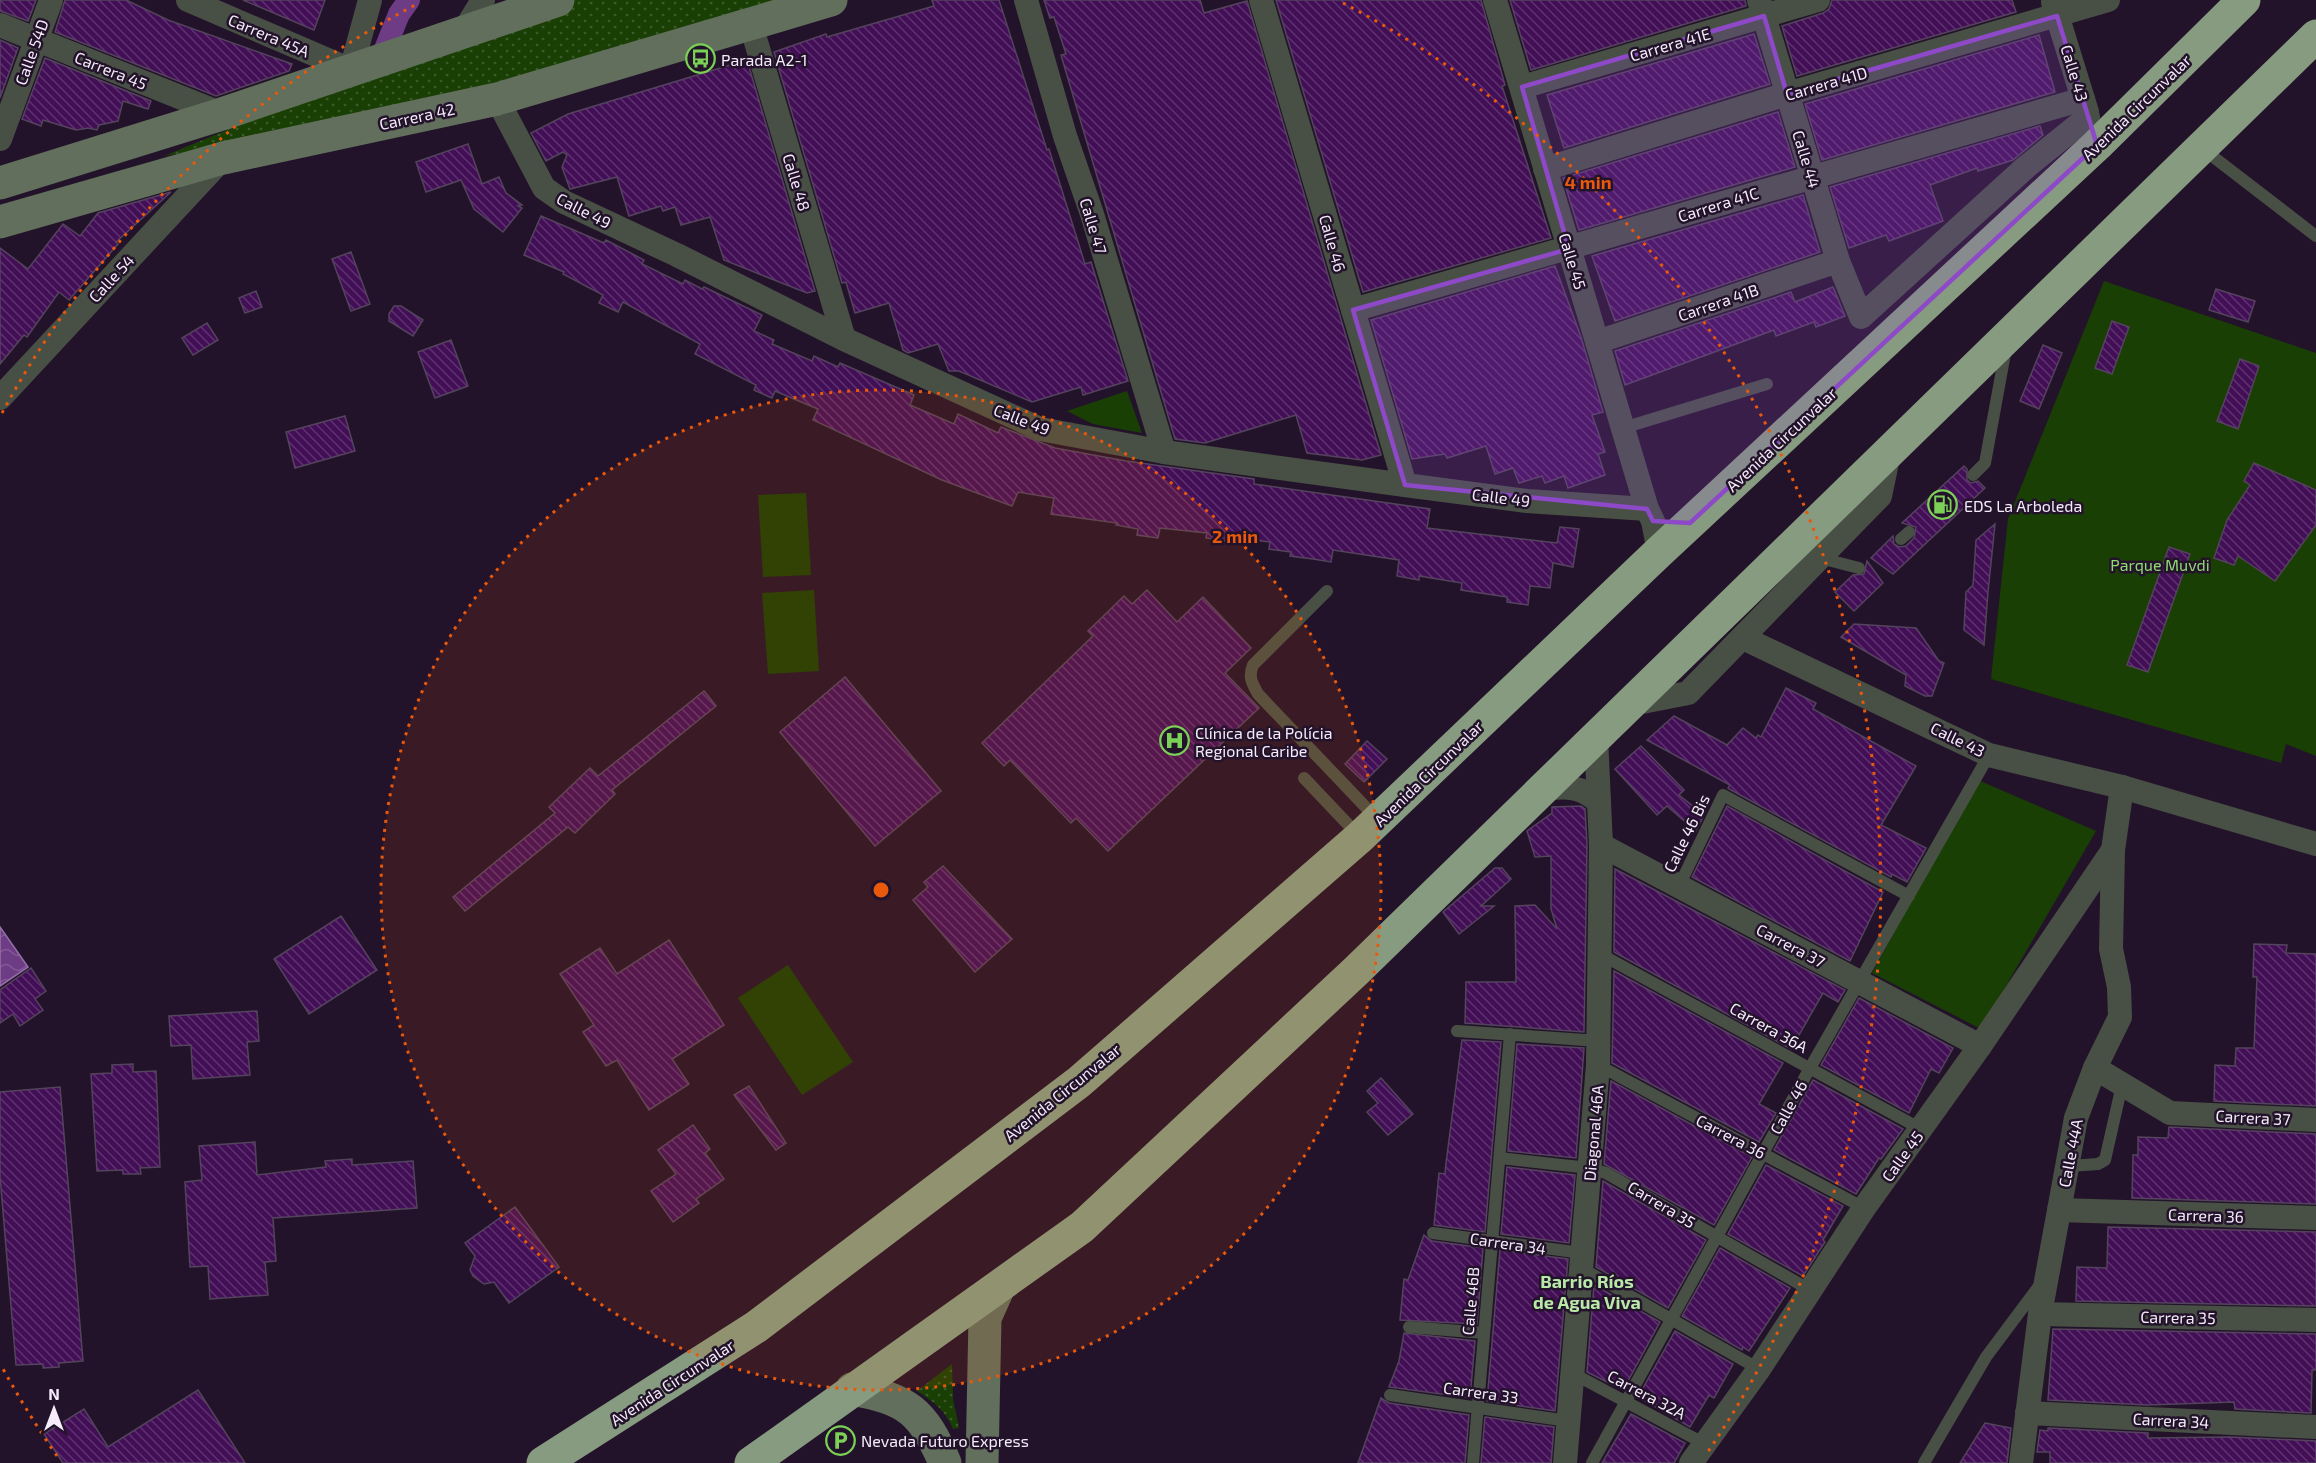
<svg xmlns="http://www.w3.org/2000/svg" width="2316" height="1463" viewBox="0 0 2316 1463" font-family="'Exo 2',sans-serif">
  <defs>
    <pattern id="grass-dots" width="8" height="8" patternUnits="userSpaceOnUse" patternTransform="scale(1.5)"><rect width="8" height="8" fill="#193f04"/><path d="M2 2h.1M6 6h.1" fill="none" stroke="#3b5b2a" stroke-width="1.8" stroke-linecap="round"/></pattern>
    <pattern id="water-waves" width="16" height="10" patternUnits="userSpaceOnUse" patternTransform="scale(1.5)"><rect width="16" height="10" fill="#6e3c85"/><path d="M0 5q4-4 8 0t8 0" fill="none" stroke="#835897"/></pattern>
    <pattern id="building-back-hatch" width="6" height="6" patternUnits="userSpaceOnUse" patternTransform="scale(1.5)"><rect width="6" height="6" fill="#420f56"/><path d="M-1 5l2 2M0 0l6 6M5-1l2 2" fill="none" stroke="#5e326f"/></pattern>
  </defs>
  <rect width="100%" height="100%" fill="#23132a"/>
  <g fill="url(#grass-dots)">
    <polygon points="558,0 831,0 354,125 164,156 370,71"/>
    <path d="M952,1364L953,1399L959,1428L953,1429C946,1411 933,1401 917,1391Z"/>
  </g>
  <g fill="#193f04">
    <polygon points="2104,281 2316,353 2316,756 2286,744 2281,763 1991,679 2008,519"/>
    <polygon points="1127,391 1142,433 1093,424 1067,411"/>
    <polygon points="806,493 811,575 763,577 758,495"/>
    <polygon points="814,590 819,671 768,674 762,593"/>
    <polygon points="1978,780 2096,831 1981,1029 1872,973"/>
    <polygon points="788,965 853,1062 802,1095 738,998"/>
  </g>
  <polygon fill="url(#water-waves)" stroke="#9670a8" stroke-width="1.5" points="0,927 28,967 0,986"/>
  <g fill="none" stroke-linecap="round" stroke-linejoin="round">
    <polyline stroke="#6e3c85" stroke-width="22" points="385,49 399,14 409,0"/>
  </g>
  <g fill="url(#building-back-hatch)" stroke="#54435d" stroke-width="1.5">
    <polygon points="0,0 36,0 28,21 0,11"/>
    <polygon points="65,0 126,0 168,20 292,64 289,71 216,96 55,32"/>
    <polygon points="243,0 325,0 314,30"/>
    <polygon points="932,0 999,0 1047,150 1049,149 1085,264 1091,262 1128,381 1083,395 1081,387 1032,402 959,371 949,371 938,344 908,353 903,350 889,303 855,313 846,282 842,283 774,52 826,34 827,37 934,6"/>
    <polygon points="1044,0 1200,0 1204,13 1247,1 1381,455 1362,460 1307,453 1296,415 1205,443 1175,439 1061,55 1066,54 1054,17 1050,18"/>
    <polygon points="1276,0 1481,0 1505,85 1502,86 1551,238 1363,292"/>
    <polygon points="1510,0 1745,0 1746,6 1531,70"/>
    <polygon points="1832,0 2012,0 2016,12 1797,76 1782,26 1823,13 1829,9"/>
    <polygon points="1754,34 1770,84 1564,148 1547,95"/>
    <polygon points="2039,35 2055,92 1822,160 1805,104"/>
    <polygon points="0,40 18,48 0,98"/>
    <polygon points="45,58 151,101 148,109 123,101 118,121 99,125 97,130 88,128 76,130 43,120 41,126 22,119"/>
    <polygon points="747,60 815,291 807,293 724,260 710,217 681,225 675,207 663,211 661,206 629,216 617,177 570,189 562,167 567,155 563,152 546,161 531,133 568,114"/>
    <polygon points="1778,112 1795,167 1579,230 1563,178"/>
    <polygon points="2040,126 2043,135 2013,160 1978,171 1977,168 1930,185 1943,221 1889,241 1886,235 1849,248 1830,187"/>
    <polygon points="468,144 482,184 499,177 506,193 522,205 518,206 522,208 503,232 474,209 461,180 426,192 416,162"/>
    <polygon points="171,192 116,242 118,244 69,300 59,292 27,337 24,335 0,364 0,248 28,269 63,224 80,236 98,213"/>
    <polygon points="1803,195 1820,252 1615,321 1592,256"/>
    <polygon points="541,216 604,243 606,240 644,260 642,264 683,284 685,280 702,289 704,287 762,315 754,331 774,340 772,344 812,361 814,356 838,367 840,363 914,395 910,405 954,424 958,414 998,433 1001,427 1055,448 1126,461 1254,479 1254,484 1430,509 1427,528 1557,543 1560,527 1579,529 1573,567 1553,563 1550,588 1530,586 1528,605 1507,602 1507,597 1461,590 1462,583 1419,576 1419,580 1397,576 1399,560 1333,550 1331,562 1313,559 1290,556 1291,552 1269,549 1270,542 1225,537 1225,541 1206,538 1207,533 1160,528 1158,538 1137,535 1138,529 1116,525 1117,523 1051,514 1054,498 1018,492 1012,506 942,480 813,420 818,409 775,391 772,398 754,390 756,385 695,354 700,344 623,302 618,312 599,303 603,295 563,274 564,272 524,255"/>
    <polygon points="351,252 370,304 351,311 332,259"/>
    <polygon points="1555,266 1581,337 1603,412 1592,415 1605,452 1598,454 1605,475 1568,488 1564,476 1545,483 1542,476 1519,483 1513,468 1495,474 1486,446 1447,458 1445,454 1412,459 1371,320"/>
    <polygon points="1833,287 1845,316 1816,327 1814,322 1776,336 1774,330 1625,385 1615,351 1791,292 1795,302"/>
    <polygon points="2216,289 2255,301 2248,322 2209,310"/>
    <polygon points="256,291 262,307 245,313 239,298"/>
    <polygon points="394,306 401,306 423,320 413,336 389,321 389,314"/>
    <polygon points="2112,321 2129,327 2112,374 2095,368"/>
    <polygon points="207,323 218,340 193,355 182,338"/>
    <polygon points="451,340 468,386 435,398 418,352"/>
    <polygon points="2043,345 2062,353 2039,409 2020,401"/>
    <polygon points="2240,359 2259,366 2238,429 2217,421"/>
    <polygon points="345,416 355,451 295,468 286,432"/>
    <polygon points="2254,463 2316,490 2316,525 2275,581 2238,556 2234,565 2214,558 2227,520 2250,485 2244,481"/>
    <polygon points="1964,466 1967,469 1967,480 1971,483 1978,481 1985,488 1893,574 1871,558 1893,536 1894,544 1899,547 1906,546 1914,538 1916,527 1902,523"/>
    <polygon points="1995,524 1988,592 1984,645 1964,630 1966,592 1973,585 1976,540"/>
    <polygon points="2169,547 2190,554 2148,672 2127,665"/>
    <polygon points="1867,561 1883,583 1854,611 1835,592 1853,575 1864,574"/>
    <polygon points="1147,590 1177,622 1203,597 1251,648 1225,673 1259,708 1108,851 1076,818 1071,823 1010,760 1004,766 982,743 1093,636 1088,631 1124,596 1132,604"/>
    <polygon points="1854,624 1916,628 1939,661 1944,663 1932,696 1925,696 1905,686 1906,675 1841,637"/>
    <polygon points="845,677 941,791 875,846 780,732"/>
    <polygon points="1786,688 1816,703 1813,709 1916,766 1881,825 1926,848 1907,882 1892,874 1891,877 1731,790 1728,788 1730,785 1647,740 1674,716 1727,745 1743,728 1756,738 1758,735 1761,737"/>
    <polygon points="704,691 716,706 612,790 615,794 575,833 568,827 465,911 453,897 555,813 549,807 590,768 598,776"/>
    <polygon points="1367,741 1387,759 1364,782 1345,764"/>
    <polygon points="1641,746 1684,790 1679,795 1704,815 1696,831 1667,806 1657,815 1615,769"/>
    <polygon points="1581,806 1585,809 1587,845 1584,1032 1465,1023 1466,982 1516,982 1515,906 1535,905 1557,929 1551,909 1551,856 1535,857 1527,831 1552,813 1552,807"/>
    <polygon points="1727,806 1883,892 1850,961 1692,877"/>
    <polygon points="943,866 1012,939 975,972 913,900 928,887 924,882"/>
    <polygon points="1495,868 1502,868 1511,879 1481,906 1494,906 1459,934 1443,912"/>
    <polygon points="1615,869 1845,990 1838,1002 1823,993 1791,1049 1614,952"/>
    <polygon points="341,916 377,970 309,1014 274,959"/>
    <polygon points="669,940 724,1025 672,1059 689,1084 649,1110 617,1060 606,1066 583,1032 594,1025 560,974 600,948 617,974"/>
    <polygon points="2254,944 2287,945 2286,953 2316,954 2316,1106 2214,1101 2215,1065 2235,1066 2236,1048 2254,1048 2257,977 2253,977"/>
    <polygon points="31,968 46,991 35,999 43,1010 20,1026 13,1014 0,1023 0,990"/>
    <polygon points="1614,971 1783,1063 1759,1104 1776,1113 1759,1142 1612,1063"/>
    <polygon points="1859,998 1953,1048 1939,1073 1931,1069 1909,1113 1821,1065"/>
    <polygon points="257,1011 259,1041 247,1042 250,1075 193,1079 191,1045 171,1046 169,1016"/>
    <polygon points="1462,1040 1501,1042 1485,1232 1434,1225 1439,1173 1445,1174 1446,1163"/>
    <polygon points="1517,1044 1584,1048 1576,1158 1508,1151"/>
    <polygon points="133,1064 133,1072 156,1071 160,1167 140,1168 141,1174 123,1174 123,1170 97,1171 91,1074 112,1073 112,1065"/>
    <polygon points="1381,1078 1413,1114 1388,1135 1367,1112 1378,1103 1367,1091"/>
    <polygon points="1813,1080 1903,1129 1881,1159 1879,1158 1856,1194 1774,1150"/>
    <polygon points="1611,1081 1752,1157 1714,1225 1604,1164"/>
    <polygon points="749,1086 786,1143 776,1150 734,1095"/>
    <polygon points="60,1087 83,1361 59,1363 59,1367 43,1368 43,1364 16,1365 0,1176 0,1092"/>
    <polygon points="693,1125 710,1149 705,1153 724,1179 696,1199 699,1203 673,1222 651,1191 676,1174 658,1150"/>
    <polygon points="2169,1127 2316,1134 2316,1204 2132,1198 2133,1155 2138,1155 2138,1137 2168,1138"/>
    <polygon points="255,1142 257,1175 326,1167 325,1161 352,1159 352,1165 413,1161 417,1208 273,1218 276,1261 265,1262 268,1295 210,1299 208,1266 190,1267 185,1182 202,1180 199,1146"/>
    <polygon points="1766,1165 1843,1206 1823,1240 1825,1242 1803,1276 1728,1234"/>
    <polygon points="1507,1167 1575,1175 1569,1243 1501,1234"/>
    <polygon points="1603,1181 1706,1240 1668,1308 1596,1267"/>
    <polygon points="515,1207 559,1267 509,1303 494,1282 484,1284 473,1276 470,1270 475,1256 465,1243"/>
    <polygon points="2108,1227 2316,1232 2316,1306 2076,1301 2077,1267 2107,1268"/>
    <polygon points="1424,1235 1432,1241 1483,1248 1477,1324 1400,1320 1404,1279 1408,1280"/>
    <polygon points="1720,1248 1790,1288 1749,1351 1743,1347 1742,1350 1682,1316"/>
    <polygon points="1500,1250 1568,1259 1555,1411 1487,1401"/>
    <polygon points="1594,1285 1660,1322 1623,1390 1587,1372"/>
    <polygon points="2053,1329 2316,1334 2316,1370 2312,1370 2311,1413 2235,1409 2234,1402 2148,1405 2048,1400"/>
    <polygon points="1675,1331 1733,1364 1714,1398 1709,1395 1690,1427 1638,1397"/>
    <polygon points="1404,1333 1475,1341 1470,1398 1389,1387 1399,1361"/>
    <polygon points="198,1390 245,1463 63,1463 44,1434 84,1409 108,1447"/>
    <polygon points="1381,1398 1389,1403 1469,1415 1465,1463 1358,1463"/>
    <polygon points="1631,1414 1685,1443 1674,1463 1602,1463"/>
    <polygon points="1485,1417 1554,1427 1551,1463 1481,1463"/>
    <polygon points="1985,1423 2011,1428 2007,1463 1960,1463"/>
    <polygon points="2048,1428 2148,1433 2148,1438 2230,1437 2316,1441 2316,1463 2050,1463 2050,1452 2037,1452 2040,1430 2048,1431"/>
  </g>
  <g fill="none" stroke-linecap="round" stroke-linejoin="round">
    <g stroke="#485045" stroke-width="12">
      <polyline points="2203,149 2316,236"/>
      <polyline points="1623,428 1767,384"/>
      <polyline points="1973,475 1985,463 2006,348"/>
      <polyline points="1901,539 1909,532"/>
      <polyline points="1820,558 1859,568"/>
      <path d="M1327,591L1253,665C1248,677 1252,683 1258,694L1377,819"/>
      <polyline points="1304,778 1359,836"/>
      <polyline points="1679,886 1723,795 1909,896"/>
      <polyline points="1600,954 1921,1129"/>
      <polyline points="1457,1031 1599,1041"/>
      <polyline points="1598,1065 1864,1208"/>
      <polyline points="1500,1158 1589,1168 1606,1173 1810,1290"/>
      <polyline points="2069,1166 2098,1164 2105,1160 2122,1085"/>
      <polyline points="1433,1233 1582,1253"/>
      <polyline points="1581,1268 1759,1369"/>
      <polyline points="1409,1327 1484,1333"/>
      <polyline points="1572,1373 1705,1444"/>
      <polyline points="1390,1395 1568,1421"/>
      <polyline points="1473,1463 1510,1034"/>
      <polyline points="1592,1463 1810,1068 1989,755"/>
      <polyline points="1924,1463 1986,1357 2039,1286"/>
    </g>
    <g stroke="#485045" stroke-width="24">
      <polyline points="188,0 351,70 370,0"/>
      <polyline points="1026,0 1065,136 1092,214 1164,452"/>
      <polyline points="1261,0 1405,485"/>
      <polyline points="1495,0 1647,509 1653,521 1659,552"/>
      <polyline points="1759,0 1838,261 1861,317 2026,167 2088,117"/>
      <polyline points="2053,2 2087,112"/>
      <polyline points="0,25 222,114"/>
      <polyline points="751,25 844,339"/>
      <polyline points="462,34 483,0"/>
      <polyline points="1522,87 1818,0"/>
      <polyline points="497,99 544,188 564,202 677,255 844,339 1040,429 1164,452 1405,485 1527,501 1647,509"/>
      <polyline points="0,139 51,0"/>
      <polyline points="1545,169 1787,94 2108,0"/>
      <polyline points="1353,310 2083,99"/>
      <polyline points="1597,342 1838,261"/>
      <polyline points="0,398 223,158"/>
      <polyline points="1743,638 1989,755 2122,787 2316,844"/>
      <polyline points="1632,704 1688,693 1880,496 1889,453"/>
      <path d="M1544,789C1567,786 1581,786 1599,802"/>
      <polyline points="1601,845 1980,1046"/>
      <polyline points="2095,1068 2170,1113 2316,1120"/>
      <polyline points="2059,1210 2316,1218"/>
      <polyline points="2040,1314 2316,1320"/>
      <polyline points="2027,1413 2316,1427"/>
      <polyline points="1565,1463 1598,1065 1601,845 1596,737"/>
      <polyline points="1691,1463 1759,1369 1864,1208 1980,1046 2113,850"/>
      <polyline points="2021,1463 2040,1314 2076,1118 2095,1068 2120,1017 2119,987 2111,949 2113,850 2122,787"/>
    </g>
    <g stroke="#616f5c" stroke-width="33">
      <polyline points="0,183 222,114 558,0"/>
      <polyline points="0,222 223,158 497,99 831,0"/>
      <path d="M852,1389C907,1399 923,1411 945,1463"/>
      <polyline points="982,1463 985,1318 998,1289"/>
    </g>
    <g stroke="#869b7f" stroke-width="33">
      <polyline points="543,1463 756,1327 1079,1082 1360,837 1659,552 2097,145 2244,0"/>
      <polyline points="751,1463 1082,1227 1356,971 2316,36"/>
    </g>
  </g>
  <path fill="#8d49c8" fill-opacity="0.2" stroke="#8d49c8" stroke-width="4.5" stroke-linejoin="round" d="M1764,16L1787,94L2057,16L2097,145L1690,523L1653,521L1647,509L1405,485L1353,310L1569,249L1522,87Z"/>
  <circle cx="881" cy="890" r="500" fill="#e8590c" fill-opacity=".12"/>
  <g fill="none" stroke="#e8590c" stroke-width="3" stroke-dasharray="3 6">
    <circle cx="881" cy="890" r="500"/>
    <path d="M57 1456A1000 1000 0 0 1 2 1367M2 413A1000 1000 0 0 1 419 3M1343 3A1000 1000 0 0 1 1705 1456"/>
  </g>
  <defs>
    <symbol id="bus-ring" viewBox="-11 -11 22 22"><circle r="9.5" fill="#23132a" stroke="#7bd156" stroke-width="1.5"/><path d="M-5-6H5V4H4V6H2V4H-2V6H-4V4H-5ZM-3.5-4V0h7V-4ZM-3.5 1.2v1.5H-2V1.2ZM2 1.2v1.5H3.5V1.2Z" fill="#7bd156"/></symbol>
    <symbol id="fuel-ring" viewBox="-11 -11 22 22"><circle r="9.5" fill="#23132a" stroke="#7bd156" stroke-width="1.5"/><path d="M-5.5-6h7V0h2V4h1.3V-2.5L3-4.5l.8-.8L6-3V5H2.5V1h-1V6h-7ZM-4.2-4.7v3.2H.2V-4.7Z" fill="#7bd156"/></symbol>
    <symbol id="hospital-ring" viewBox="-11 -11 22 22"><circle r="9.5" fill="#23132a" stroke="#7bd156" stroke-width="1.5"/><path d="M-5-5h3v3.5h4V-5h3V5h-3V1.5h-4V5h-3Z" fill="#7bd156"/></symbol>
    <symbol id="parking-ring" viewBox="-11 -11 22 22"><circle r="9.5" fill="#23132a" stroke="#7bd156" stroke-width="1.5"/><path d="M-3.5-5.5H1a3.5 3.5 0 0 1 0 7H-1V5.5H-3.5ZM-1-3.4V-.6H.8a1.4 1.4 0 0 0 0-2.8Z" fill="#7bd156"/></symbol>
  </defs>
  <g fill-rule="evenodd">
    <use href="#bus-ring" x="684" y="42" width="33" height="33"/>
    <use href="#fuel-ring" x="1926" y="488" width="33" height="33"/>
    <use href="#hospital-ring" x="1158" y="724" width="33" height="33"/>
    <use href="#parking-ring" x="824" y="1424" width="33" height="33"/>
  </g>
  <g text-anchor="middle" dominant-baseline="central" stroke-width="5" stroke-linejoin="round" paint-order="stroke">
    <g font-size="16" fill="#f5ebfb" stroke="#23132a">
      <text transform="translate(269 35) rotate(23)">Carrera 45A</text>
      <text transform="translate(1670 44) rotate(-16)">Carrera 41E</text>
      <text transform="translate(31 52) rotate(-70)">Calle 54D</text>
      <text transform="translate(111 70) rotate(22)">Carrera 45</text>
      <text transform="translate(2075 73) rotate(73)">Calle 43</text>
      <text transform="translate(1826 83) rotate(-16)">Carrera 41D</text>
      <text transform="translate(2136 107) rotate(-44)">Avenida Circunvalar</text>
      <text transform="translate(417 116) rotate(-12)">Carrera 42</text>
      <text transform="translate(1807 159) rotate(73)">Calle 44</text>
      <text transform="translate(797 182) rotate(73)">Calle 48</text>
      <text transform="translate(1718 204) rotate(-17)">Carrera 41C</text>
      <text transform="translate(584 210) rotate(27)">Calle 49</text>
      <text transform="translate(1094 226) rotate(73)">Calle 47</text>
      <text transform="translate(1333 243) rotate(74)">Calle 46</text>
      <text transform="translate(1573 261) rotate(73)">Calle 45</text>
      <text transform="translate(111 278) rotate(-47)">Calle 54</text>
      <text transform="translate(1718 302) rotate(-19)">Carrera 41B</text>
      <text transform="translate(1022 419) rotate(21)">Calle 49</text>
      <text transform="translate(1781 439) rotate(-43)">Avenida Circunvalar</text>
      <text transform="translate(1501 497) rotate(7)">Calle 49</text>
      <text transform="translate(1958 739) rotate(26)">Calle 43</text>
      <text transform="translate(1428 773) rotate(-44)">Avenida Circunvalar</text>
      <text transform="translate(1686 833) rotate(-64)">Calle 46 Bis</text>
      <text transform="translate(1791 945) rotate(28)">Carrera 37</text>
      <text transform="translate(1769 1027) rotate(29)">Carrera 36A</text>
      <text transform="translate(1062 1092) rotate(-39)">Avenida Circunvalar</text>
      <text transform="translate(1788 1107) rotate(-61)">Calle 46</text>
      <text transform="translate(2253 1117) rotate(3)">Carrera 37</text>
      <text transform="translate(1593 1133) rotate(-85)">Diagonal 46A</text>
      <text transform="translate(1731 1136) rotate(28)">Carrera 36</text>
      <text transform="translate(2070 1153) rotate(-79)">Calle 44A</text>
      <text transform="translate(1902 1156) rotate(-54)">Calle 45</text>
      <text transform="translate(1662 1204) rotate(31)">Carrera 35</text>
      <text transform="translate(2206 1215) rotate(2)">Carrera 36</text>
      <text transform="translate(1508 1243) rotate(8)">Carrera 34</text>
      <text transform="translate(1470 1301) rotate(-85)">Calle 46B</text>
      <text transform="translate(2178 1317) rotate(1)">Carrera 35</text>
      <text transform="translate(672 1382) rotate(-33)">Avenida Circunvalar</text>
      <text transform="translate(1481 1392) rotate(8)">Carrera 33</text>
      <text transform="translate(1647 1394) rotate(28)">Carrera 32A</text>
      <text transform="translate(2171 1420) rotate(3)">Carrera 34</text>
    </g>
    <g font-size="16" fill="#f5ebfb" stroke="#23132a" text-anchor="start">
      <text x="721" y="59">Parada A2-1</text>
      <text x="1964" y="505">EDS La Arboleda</text>
      <text x="1195" y="732">Clínica de la Polícia<tspan x="1195" dy="18">Regional Caribe</tspan></text>
      <text x="861" y="1440">Nevada Futuro Express</text>
    </g>
    <g font-size="16" fill="#90da73" stroke="#23132a">
      <text x="2160" y="564">Parque Muvdi</text>
    </g>
    <g font-size="18" font-weight="bold" fill="#b9e9a8" stroke="#23132a">
      <text x="1587" y="1281">Barrio Ríos<tspan x="1587" dy="21">de Agua Viva</tspan></text>
    </g>
  </g>
  <circle cx="881" cy="890" r="9" fill="#e8590c" stroke="#23132a" stroke-width="3"/>
  <g font-size="18" text-anchor="middle" font-weight="bold" fill="#e8590c" stroke="#23132a" stroke-width="5" stroke-linejoin="round" paint-order="stroke">
    <text x="1588" y="189">4 min</text>
    <text x="1235" y="543">2 min</text>
  </g>
  <g transform="translate(54 1409)" stroke="#23132a" stroke-width="4.5" paint-order="stroke">
  <path d="M0-4.5L10 22L0 15L-10 22Z" fill="#f5ebfb"/>
  <text y="-9" font-size="16" font-weight="bold" text-anchor="middle" fill="#f5ebfb">N</text>
  </g>
</svg>
